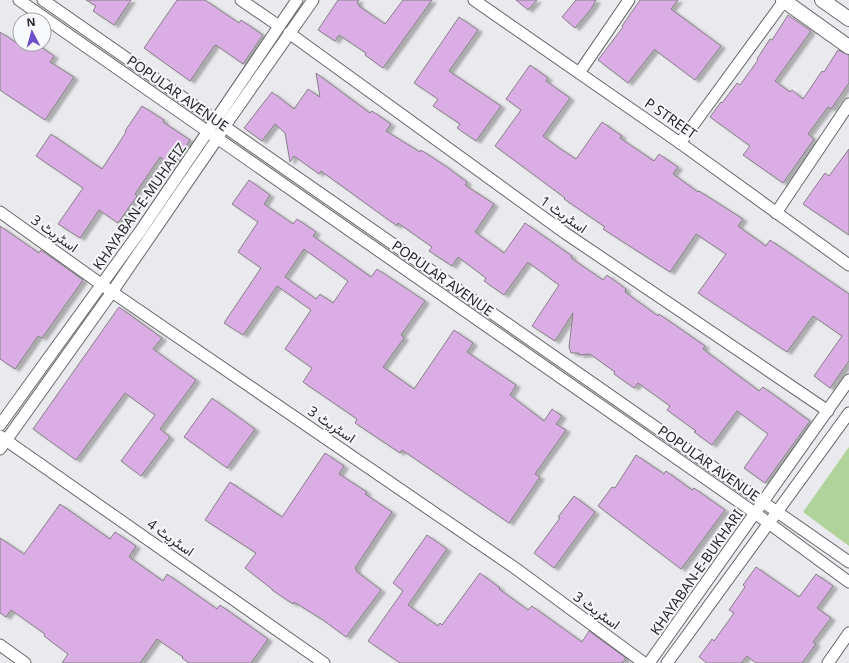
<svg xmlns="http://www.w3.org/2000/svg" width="849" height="663" viewBox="0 0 849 663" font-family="'Noto Sans',Vazirmatn,sans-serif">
  <defs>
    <filter id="shadow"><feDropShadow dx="4.5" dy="2.5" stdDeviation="1" flood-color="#0004"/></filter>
  </defs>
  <rect width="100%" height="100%" fill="#eaeaee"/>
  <polygon fill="#b0d39c" points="849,447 849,546 803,512"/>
  <g fill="#daaee4" stroke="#848285" fill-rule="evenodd" filter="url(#shadow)">
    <polygon points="86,0 131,0 114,25 93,11 96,6"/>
    <polygon points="177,0 205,0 239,23 241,20 263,35 243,64 216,45 214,46 190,81 144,48"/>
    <polygon points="338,0 359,0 357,3 359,5 359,6 385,24 403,0 432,0 383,68 365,55 366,53 339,35 335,41 318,30"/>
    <polygon points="516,0 537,0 528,10"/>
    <polygon points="576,0 596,0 591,9 575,28 562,17"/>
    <polygon points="640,0 678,0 671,9 721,46 695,80 655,50 654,50 628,83 598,60 623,27 622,26"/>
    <polygon points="788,15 811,31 775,81 790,92 792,90 803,99 822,71 824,72 838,50 849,55 849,83 831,109 828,107 808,134 814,139 783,183 743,155 750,146 710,117 721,102 722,103 737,83 740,85 758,60 757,59 770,39 772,40"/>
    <polygon points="459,17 478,30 449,71 501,106 476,141 457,128 460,124 433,106 438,99 414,83"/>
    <polygon points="0,32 26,49 30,44 37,44 54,56 50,62 74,77 45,120 0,90"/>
    <polygon points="530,65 548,78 546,81 570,98 543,136 559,148 576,159 602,122 622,136 620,138 654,161 659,154 678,167 673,174 698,192 699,191 743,219 738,226 766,246 770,240 849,294 849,361 830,388 814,376 842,336 813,316 787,352 698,293 726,254 696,234 670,272 603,229 605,227 564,199 565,198 495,146 521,110 506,99"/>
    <polygon points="316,73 370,113 372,111 391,124 386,131 420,152 421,150 447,167 467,182 465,185 494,204 475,232 504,253 525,223 572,256 571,258 603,280 607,275 626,289 625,292 658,316 659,314 705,346 703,349 759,391 763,387 810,421 765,483 744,468 768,434 737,411 712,445 694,432 696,431 667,410 670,406 638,383 634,388 614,374 615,372 590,354 579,355 579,353 571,353 569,347 573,313 555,341 532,326 559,285 529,263 527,263 504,295 484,281 486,278 458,257 452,266 429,251 432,247 398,223 397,226 321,171 319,174 294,156 290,162 285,133 275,124 262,141 244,128 272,92 294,109 308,89 320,97"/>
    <polygon points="142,106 164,120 163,122 190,140 173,166 160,157 135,194 137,196 118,223 99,210 80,238 58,224 83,188 36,156 51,134 102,169 126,132 125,131"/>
    <polygon points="849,149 849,235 803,204 825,173 829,176"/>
    <path d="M249,180L270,195L264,204L293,224L297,219L316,232L313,236L371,277L377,269L425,301L401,335L404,338L383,367L414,389L454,330L473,343L467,352L516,385L510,395L544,421L552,409L562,416L556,424L566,430L535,474L540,477L509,523L402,450L400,453L355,423L357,419L303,382L312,368L285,349L311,310L277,286L243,335L224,323L261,268L238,252L258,222L232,204ZM304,249L348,281L333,303L320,294L316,299L285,277Z"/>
    <polygon points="0,226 39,253 41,250 83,280 42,338 38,336 15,369 0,359"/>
    <polygon points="119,307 162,338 153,349 196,380 160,429 170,437 141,476 121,461 155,415 125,393 76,460 33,429"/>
    <polygon points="212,398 255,429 227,468 184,437"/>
    <polygon points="325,453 344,466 339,474 367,492 365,494 392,512 355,568 357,569 356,571 381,590 346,637 323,620 294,602 293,604 272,590 272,589 245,568 256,553 205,520 230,482 282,517"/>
    <polygon points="636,455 664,474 666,471 692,490 694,488 725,510 681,569 598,506 612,487 615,488"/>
    <polygon points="574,496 595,512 554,568 534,553 560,518 558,517"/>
    <polygon points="60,504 110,539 115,532 136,546 129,557 163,581 167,574 217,609 220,605 268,639 251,663 189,663 182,658 183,657 157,639 140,663 62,663 68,654 44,636 45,634 11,610 6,617 0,613 0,538 24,554"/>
    <polygon points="427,535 447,549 408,605 438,626 440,623 442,625 480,573 500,588 499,589 528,610 532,606 582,642 589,631 626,658 622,663 400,663 368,641 403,591 393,583"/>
    <polygon points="756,567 799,597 816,574 833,586 817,608 831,618 813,642 816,644 802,663 756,663 747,656 741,663 707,663 699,657 712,639 714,641 734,613 729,610 745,587 743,585"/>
  </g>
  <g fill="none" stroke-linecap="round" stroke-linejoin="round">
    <defs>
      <g id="minor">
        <polyline points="19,0 755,513 849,582"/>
        <polyline points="43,0 849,562"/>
        <polyline points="241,0 279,26"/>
        <polyline points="474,0 680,143 849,265"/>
        <polyline points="289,33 565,233 828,411"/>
        <polyline points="579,73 629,0"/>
        <polyline points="680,143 784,1"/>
        <polyline points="0,212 112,292 515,568 644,663"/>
        <polyline points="776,213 849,104"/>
        <polyline points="0,425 141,230 297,0"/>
        <polyline points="0,436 324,663"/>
        <polyline points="0,449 112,292 217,139 224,127 313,0"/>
        <polyline points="0,645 25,663"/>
        <polyline points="649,663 849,380"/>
        <polyline points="667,663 849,413"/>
        <polyline points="828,663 849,633"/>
      </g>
      <g id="major">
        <polyline points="783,0 849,47"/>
        <polyline points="822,0 849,19"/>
      </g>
    </defs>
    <use href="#minor" stroke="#67686b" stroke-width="13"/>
    <use href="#major" stroke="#67686b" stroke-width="16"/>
    <use href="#minor" stroke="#fff" stroke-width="11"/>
    <use href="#major" stroke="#fff" stroke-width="14"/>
  </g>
  <g text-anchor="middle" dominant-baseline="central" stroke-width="4" stroke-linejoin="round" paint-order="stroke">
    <g font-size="14" fill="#29292b" stroke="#f7f8fb">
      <text transform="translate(178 93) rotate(35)">POPULAR AVENUE</text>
      <text transform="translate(671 118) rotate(35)">P STREET</text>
      <text transform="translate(139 206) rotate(-55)">KHAYABAN-E-MUHAFIZ</text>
      <text transform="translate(564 214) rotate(35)">اسٹریٹ 1</text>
      <text transform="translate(55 233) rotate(35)">اسٹریٹ 3</text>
      <text transform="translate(443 278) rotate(35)">POPULAR AVENUE</text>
      <text transform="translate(332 424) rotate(34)">اسٹریٹ 3</text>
      <text transform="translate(709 463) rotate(35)">POPULAR AVENUE</text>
      <text transform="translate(171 537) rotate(35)">اسٹریٹ 4</text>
      <text transform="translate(696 572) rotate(-55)">KHAYABAN-E-BUKHARI</text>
      <text transform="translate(597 610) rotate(36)">اسٹریٹ 3</text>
    </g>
  </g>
  <g transform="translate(32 32) rotate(354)"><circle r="19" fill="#f7f8fb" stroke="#a5a5a8"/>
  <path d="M0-3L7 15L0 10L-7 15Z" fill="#6d50c9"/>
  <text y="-6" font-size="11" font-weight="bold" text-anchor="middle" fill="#29292b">N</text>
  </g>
</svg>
